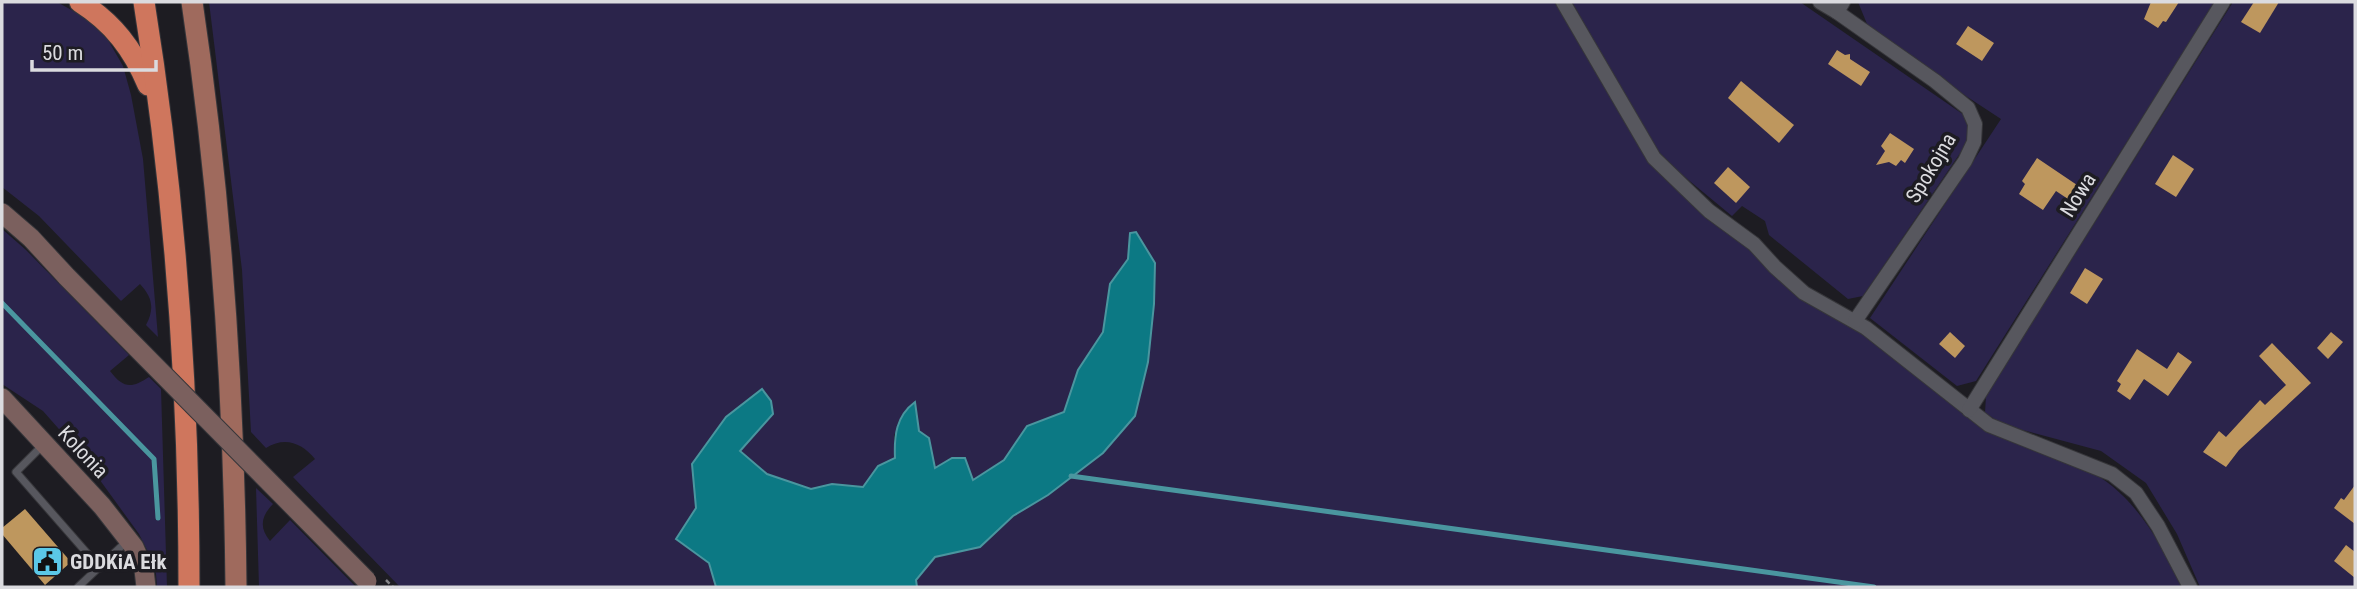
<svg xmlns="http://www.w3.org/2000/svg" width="2357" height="589" viewBox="0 0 2357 589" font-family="'Roboto Condensed',sans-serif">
  <rect width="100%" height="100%" fill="#1d1c22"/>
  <g fill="#2b244b">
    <path d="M2,2H57L86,18L108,40L123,66L131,95L143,159L158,337L146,325C155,308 152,297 140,284L121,301L39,216L2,187Z"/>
    <path d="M209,2H1558C1591,64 1623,123 1667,178L1984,428C2016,446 2051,455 2085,469C2134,492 2159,542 2184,587H917L916,580L935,557L980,547L1013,516L1048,495L1135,416L1148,362L1154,304L1155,264L1135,232L1130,233L1128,259L1110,284L1103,332L1078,370L1064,412L1027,426L1004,460L973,480L952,458L935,468L929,438L919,432L914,403L894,435L895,458L878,466L863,487L832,484L811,489L767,474L740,451L772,414L692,464L696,508L716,587H400L293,477L315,459C302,443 285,436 266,448L251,432L242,270Z"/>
    <polygon points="1572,2 1800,2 1964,115 1969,126 1969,140 1863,296 1848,299 1769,235 1765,221 1742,206 1732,216 1657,154"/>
    <polygon points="1858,2 2215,2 1976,381 1957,386 1870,318 2001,119 1908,58 1867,24"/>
    <polygon points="2233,2 2355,2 2355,587 2200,587 2177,534 2146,483 2101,451 2004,425 1985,413 1986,396"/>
    <path d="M2,229L26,250L129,355L110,371C123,388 131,389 149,377L161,389L167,587H157L156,574L150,556L139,534L81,454L43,411L2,384Z"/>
    <path d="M256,488L273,504C261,516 259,528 270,541L290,520L356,587H259Z"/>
  </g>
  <path fill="#0c7984" stroke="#4a969f" stroke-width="2" d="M1136,232L1155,263L1154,304L1148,362L1135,416L1103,453L1048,495L1013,516L980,547L935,557L916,580L917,587H716L709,563L676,539L696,508L692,464L726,417L762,389L771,401L773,414L740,451L767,474L811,489L832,484L863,487L878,466L895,458C894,436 896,416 915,402L919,431L929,438L935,468L952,458H965L973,480L1004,460L1027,426L1064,412L1078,370L1103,332L1110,284L1128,259L1130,233Z"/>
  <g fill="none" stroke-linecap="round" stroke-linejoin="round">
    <g stroke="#4a969f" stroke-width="5">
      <polyline points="2,303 154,459 158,518"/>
      <polyline points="1071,476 1874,587"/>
    </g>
  </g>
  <g fill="#be975e">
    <polygon points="2151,2 2179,2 2166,22 2163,21 2158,28 2144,19"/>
    <polygon points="2254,2 2279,2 2260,33 2241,22"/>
    <polygon points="1968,26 1994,43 1982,61 1956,44"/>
    <polygon points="1837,50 1845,55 1850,54 1850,59 1870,72 1861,86 1828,64"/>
    <polygon points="1741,81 1794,125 1779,143 1728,98"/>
    <polygon points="1890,133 1914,149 1905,163 1901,160 1896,166 1889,162 1876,165 1885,151 1881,146"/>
    <polygon points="2173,155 2194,169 2176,197 2155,184"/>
    <polygon points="2037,158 2077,185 2068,199 2056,191 2043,210 2019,194 2025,184 2022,181"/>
    <polygon points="1728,167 1750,187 1736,203 1714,183"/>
    <polygon points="2085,268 2103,279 2087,304 2070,293"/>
    <polygon points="1950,332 1965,346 1955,358 1939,344"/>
    <polygon points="2331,332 2343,342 2328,359 2317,348"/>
    <polygon points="2272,343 2311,383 2239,450 2226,467 2203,452 2219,431 2226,437 2260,400 2265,405 2286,385 2259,356"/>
    <polygon points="2137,349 2167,369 2178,352 2192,362 2168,396 2144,379 2130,400 2117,391 2121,384 2117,381"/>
    <polygon points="2355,485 2355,524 2334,508 2341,498 2344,500"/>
    <polygon points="25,509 71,562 45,585 2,534 2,528"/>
    <polygon points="2346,545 2355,552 2355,578 2334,561"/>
  </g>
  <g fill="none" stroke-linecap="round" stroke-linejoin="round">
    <defs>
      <g id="lane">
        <polyline points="44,444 16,472 100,568"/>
        <polyline points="78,587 126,542"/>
      </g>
      <g id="street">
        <polyline points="1563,2 1654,158 1709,211 1754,244 1775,267 1804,293 1866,328 1989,425 2112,474 2136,493 2158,526 2190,587"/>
        <polyline points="1820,2 1837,12"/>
        <polyline points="1843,2 1837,12 1935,81 1968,108 1975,124 1974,142 1965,161 1855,321"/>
        <polyline points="1969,410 2223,2"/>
      </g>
      <g id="secondary">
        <polyline points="2,213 31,238 67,277"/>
        <polyline points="2,398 102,506 134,547 144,570 146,587"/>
      </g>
      <path id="primary" d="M192,2C221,195 234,392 236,587"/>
      <g id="highway">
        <path d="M80,2C113,23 133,49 148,85"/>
        <path d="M144,2C175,194 189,392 189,587"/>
      </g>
    </defs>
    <use href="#lane" stroke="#36363a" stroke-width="9"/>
    <use href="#street" stroke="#36363a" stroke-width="16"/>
    <use href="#secondary" stroke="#36363a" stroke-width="21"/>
    <use href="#primary" stroke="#36363a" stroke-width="23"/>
    <use href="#highway" stroke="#36363a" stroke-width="23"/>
    <polyline stroke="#858589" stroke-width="2.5" stroke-dasharray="5 3.5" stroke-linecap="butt" points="386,580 393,587"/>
    <use href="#lane" stroke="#57575e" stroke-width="7"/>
    <use href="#street" stroke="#57575e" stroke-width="14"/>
    <use href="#secondary" stroke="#7b605e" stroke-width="19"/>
    <use href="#primary" stroke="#9f6a5d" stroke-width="21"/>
    <use href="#highway" stroke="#cf765d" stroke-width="21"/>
    <defs>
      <polyline id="secondary-bridge" points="67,277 367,581"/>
    </defs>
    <use href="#secondary-bridge" stroke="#36363a" stroke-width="21" stroke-linecap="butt"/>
    <use href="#secondary-bridge" stroke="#7b605e" stroke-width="19"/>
  </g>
  <defs>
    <symbol id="civic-square" viewBox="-11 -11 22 22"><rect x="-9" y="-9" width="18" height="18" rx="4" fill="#5bc8e7" stroke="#1d1c22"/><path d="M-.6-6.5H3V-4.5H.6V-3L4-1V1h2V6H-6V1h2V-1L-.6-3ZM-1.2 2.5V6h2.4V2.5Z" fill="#111"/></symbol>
  </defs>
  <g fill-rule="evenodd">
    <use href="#civic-square" x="30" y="544" width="35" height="35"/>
  </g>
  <g text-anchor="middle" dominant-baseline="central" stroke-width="7" stroke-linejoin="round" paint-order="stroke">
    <g font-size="21" fill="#dbdbdf" stroke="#1d1c22">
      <text transform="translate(1931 168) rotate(-59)">Spokojna</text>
      <text transform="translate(2078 195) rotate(-58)">Nowa</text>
      <text transform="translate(83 452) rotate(47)">Kolonia</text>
    </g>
    <g font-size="21" font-weight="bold" fill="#dbdbdf" stroke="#1d1c22" text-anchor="start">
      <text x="70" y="562">GDDKiA Ełk</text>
    </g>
  </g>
  <rect width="2357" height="589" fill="none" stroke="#dbdbdf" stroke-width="7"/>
  <path d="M32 60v10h124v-10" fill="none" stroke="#dbdbdf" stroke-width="3.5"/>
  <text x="42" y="60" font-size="21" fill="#dbdbdf" stroke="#1d1c22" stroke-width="5" paint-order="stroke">50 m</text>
</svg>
